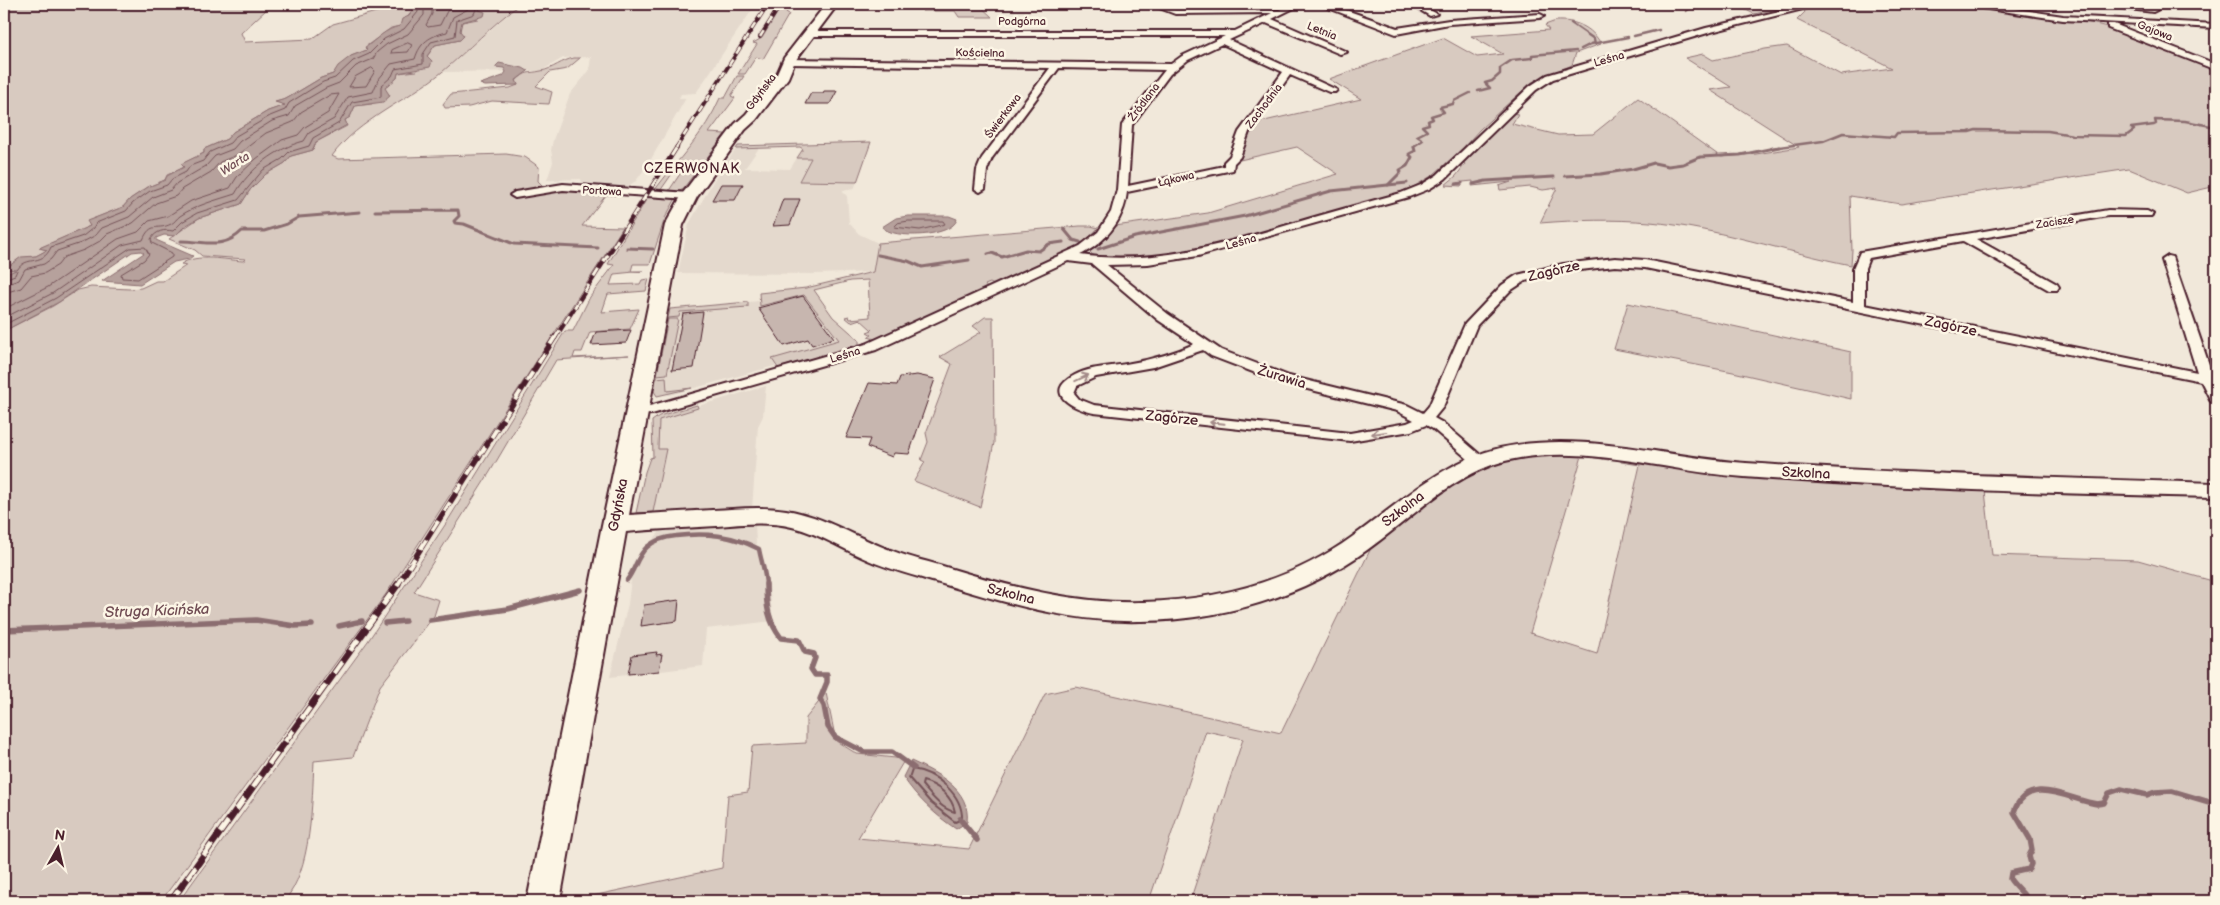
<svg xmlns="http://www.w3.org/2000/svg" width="2220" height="905" viewBox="0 0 2220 905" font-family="'Balsamiq Sans',sans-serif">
  <rect width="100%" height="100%" fill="#f1e8da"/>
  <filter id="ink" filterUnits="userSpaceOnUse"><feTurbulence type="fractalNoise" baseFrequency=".02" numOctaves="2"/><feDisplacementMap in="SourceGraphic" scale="10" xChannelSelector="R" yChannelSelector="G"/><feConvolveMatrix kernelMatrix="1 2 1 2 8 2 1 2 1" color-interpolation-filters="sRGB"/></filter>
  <g filter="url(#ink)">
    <g fill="#e4d9cd">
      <polygon points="520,4 756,4 696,93 681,94 679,98 686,98 650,161 636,181 624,188 588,187 583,185 581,179 547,180 553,162 551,150 553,140 570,94 589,71 591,57 563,58 541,71 442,72"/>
      <polygon points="1158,4 1258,4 1259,7 1163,6"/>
      <polygon points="759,148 745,168 790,169 797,158 811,158 799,181 857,182 854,189 842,191 847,196 849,223 859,234 878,243 873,272 816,274 678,273 689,224 714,180 736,149"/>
      <polygon points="806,288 850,347 807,357 669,395 654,391 670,309 759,301 759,293"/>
      <polygon points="766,386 763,416 758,426 752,509 636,513 645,472 650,458 653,457 652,422 654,419"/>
      <polygon points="755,522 756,544 765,580 769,585 773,621 706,629 703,666 610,677 628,604 633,562 666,525"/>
    </g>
    <g fill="#d8cac0" stroke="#917476">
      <polygon points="4,4 276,4 267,9 241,33 245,42 312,39 333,24 376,12 412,6 414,9 400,26 391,28 365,47 367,50 351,56 333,74 321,78 286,99 276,102 286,105 268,111 233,132 227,139 204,149 204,153 182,164 185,167 167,175 165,180 148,187 130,199 123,207 88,221 90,226 40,248 47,250 36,256 21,258 5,269 17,270 4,275"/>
      <path d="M484,4H520C492,25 468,50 442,72C408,100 358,120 332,156L338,159L506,154L525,157L539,167L538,181L542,185L538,189L607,194L582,226L623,227L386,594L161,901H4V331L53,306L78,290L91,287L129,289L141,288L156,281H163L187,265L181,264C197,253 225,260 243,261L246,259L202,256L195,250L169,239L199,218L241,204L250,190L266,174L285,163L291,156L313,150L316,142L347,126L345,120L350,117L355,106L372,104L385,88L397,78L398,73L417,71L435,45L460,40V25L462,22L478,19L479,10Z"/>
      <polygon points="930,4 978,4 992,17 959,17 955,11 922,11"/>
      <polygon points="1734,4 1801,4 1754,14"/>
      <path d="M1826,4H1959L2014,13L2082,21L2112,28L2216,69V186L2187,193L2129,169L1901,204L1850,196L1852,250L1851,265C1785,252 1717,228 1650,222C1614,219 1577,220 1540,223L1557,188L1543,190L1530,187L1500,190L1499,186L1511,182L1472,186L1473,181L1463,182L1461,186L1445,185L1456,176L1465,164L1463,162L1512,113L1518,114L1512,124L1558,135L1593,134L1638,98L1721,157L1756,154L1799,147L1710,90L1731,87L1685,58L1703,54L1713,60L1765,49L1787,46L1841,75L1892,68L1797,20L1805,12L1803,9Z"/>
      <polygon points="779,10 787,10 786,12 789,14 763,59 756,57 745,74 738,74 757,44 753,43 762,38"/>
      <path d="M1556,21C1575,20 1592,27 1601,44L1576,53L1572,65L1532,82L1480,129L1463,148L1433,175L1415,186L1395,194C1355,205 1111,284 1090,252L1115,226L1208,213L1338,174L1297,147L1231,162L1246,138L1260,122L1361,99L1329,79L1443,38L1477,57L1503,54L1471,36L1549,30L1545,25Z"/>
      <path d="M574,58H580L567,69L550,72L536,86L552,92L549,104L492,101L469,107L445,108L443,104L451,94L510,88L518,85L516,81C527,70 528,74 541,71C553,69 562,60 574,58Z"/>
      <path d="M737,76H744L731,96L735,98L709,133L725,134L722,138L682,190L676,192H668L682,171H674L660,191H654C677,160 705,134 720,98H725Z"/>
      <polygon points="871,142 857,182 799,181 811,158 797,158 803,149 800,147 736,149 738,146"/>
      <path d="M649,195L670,198L675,200L665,218L650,264H633L631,271H644L614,274L610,285L640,284L642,280L649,279L646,291L608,294L602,312L639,309L630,329L590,332L582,352H575L573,358L629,355L556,360L490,472L414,592L439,600L434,616L380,686L353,757L314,761C312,801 312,871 284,901H179L368,641L447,522L565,331H573L590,297L614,265L608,264Z"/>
      <path d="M1080,226H1091L1098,228C1079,253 1023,272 994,285L990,283L985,285L987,288L875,339L868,337L872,335L867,332L872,330L860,319L851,322L845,317L849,316L850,319L870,317L868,280L850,281L814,290L833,317L859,340V345L778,368L772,359L839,340L804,295L760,306L759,293L806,288L873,272L878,243Z"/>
      <polygon points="748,302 748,307 680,312 679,317 668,318 670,309"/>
      <polygon points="1628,303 1851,352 1851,399 1733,372 1614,349"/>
      <polygon points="985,317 993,317 994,443 980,507 914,481 925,462 921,460 928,442 926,433 952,364 940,357 981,332 973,326"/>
      <polygon points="668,319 678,319 667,374 657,375"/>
      <polygon points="666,377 667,391 692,388 657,396 654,391 656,378"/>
      <polygon points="697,405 698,408 659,420 658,449 666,449 653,512 636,513 645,472 650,458 653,457 652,421 659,416"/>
      <polygon points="1576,453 1609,458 1609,460 1582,456 1530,633 1597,654 1640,465 1621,462 1620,458 1962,486 1968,490 1985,491 1992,555 2138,560 2216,582 2216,901 1190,901 1243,739 1206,731 1149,901 569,901 722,868 728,795 748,792 752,746 806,743 806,718 826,693 836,741 857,754 905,759 858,838 969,849 1045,694 1076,687 1281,733 1374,542 1450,486 1476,470 1516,457"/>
    </g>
    <g fill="#b6a19c" stroke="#8b6d6f">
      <path d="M414,4H484L479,10L485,12L484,16L462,22L460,31L464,36L460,40L435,45L427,56L432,61L430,67L398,73L397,78L385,88L390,96L383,102L355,106L350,117L345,120L347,125L316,142L313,150L291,156L285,163L266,174L250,190L241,204L199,218L185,226L175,236L164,235L156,238V240L193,256L189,259L174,262L140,284L102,281L144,253L141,251L132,252L59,302L4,331V275L16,270L5,269L21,257L36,256L47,250L39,248L90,226L87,221L123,207L130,199L148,187L165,180L167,176L184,167L181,164L204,153V149L227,139L233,132L268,111L285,105L275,102L286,99L321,78L333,74L338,66L351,56L367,50L365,48C377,39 385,29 400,26L402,19L409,16L414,9L412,6Z"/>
      <polygon points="499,63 523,68 528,71 516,80 518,85 485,86 480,84 503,76 506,72 504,68 495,67"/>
      <path d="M908,216H949L957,219C953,237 893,240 882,227L896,218Z"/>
      <path d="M911,761C937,773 971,789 967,822L956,829C935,815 917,798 903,777Z"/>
    </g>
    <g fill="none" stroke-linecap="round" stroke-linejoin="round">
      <g stroke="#755358" stroke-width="1">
        <polyline points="432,4 432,14 426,25 428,27 440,25 447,11 457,4"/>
        <polygon points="408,43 412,45 408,52 391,53 392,50"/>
        <polygon points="372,68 375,71 366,86 349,87 355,77"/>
        <polygon points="909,221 943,221 945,224 920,230 894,227 898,223"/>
        <path d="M4,279L15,275C23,252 42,269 51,247L83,236L93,228L96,223L126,211L133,203L150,191L167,185L172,179L186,172L190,166L203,161L210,152L230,143L236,136L270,116L285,110L289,103L323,82L335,78L353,61L369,54L384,39L404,29L418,12L417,4"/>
        <polyline points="4,285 19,280 25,269 44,264 51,259 57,251 81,243 96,235 102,228 129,217 153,197 171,190 177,183 206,166 215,156 233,149 240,141 272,121 289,116 295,106 326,88 339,83 356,66 373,59 377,52 387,44 408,34 424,15 424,4"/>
        <polyline points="4,293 21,288 31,276 45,273 58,265 64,257 84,250 100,241 107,234 133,223 156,203 176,196 182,189 211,172 220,162 237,155 266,133 293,122 301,112 330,95 339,94 328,113 305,127 298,135 282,140 256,159 237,177 230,188 191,201 168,216 149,221 138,232 118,239 48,287 4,309"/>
        <path d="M4,318L53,293L122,245L143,240C151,221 158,231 171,224C175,222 177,218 180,216C196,205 217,200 235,194C249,169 277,148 304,141L309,133L334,119L348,97L373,92L378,80L391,64L415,59C420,42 430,36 447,32L453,17L468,9L470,4"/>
        <path d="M4,325L56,298L130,248L145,247L149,254L144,260L121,274L122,278L138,279L172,257V253L152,243L151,239C156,231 164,229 173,231L182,222L197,213L238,200L263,170L282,159L289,152L309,146L313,138L339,123L352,102L381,97V86L392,76L395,69L423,64V54L431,42L455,36L457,20L474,14L478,4"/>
      </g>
      <g stroke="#755358" stroke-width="2">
        <path d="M912,769C936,772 963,795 962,819L955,822L931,803L909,778Z"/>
        <path d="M923,781C938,785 952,796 955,812C941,809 931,795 922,785Z"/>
      </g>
      <g stroke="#8b6d6f" stroke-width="2.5">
        <polyline points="1686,11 1694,5"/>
        <polyline points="1571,23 1594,39 1595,44"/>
        <polyline points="1634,36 1659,30"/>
        <polyline points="1581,49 1591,44 1628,37"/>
        <polyline points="1478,91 1490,88 1485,83 1492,81 1500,74 1500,68 1512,60 1532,58 1532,55 1576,51"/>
        <polyline points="1414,148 1414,146 1423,140 1417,136 1427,131 1422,126 1429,124 1428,121 1433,119 1431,116 1444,112 1440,107 1453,104 1454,101 1470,93"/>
        <polyline points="1772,148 1823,141 1843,133 1894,137 1897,133 1969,132 1976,130 2048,131 2073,135 2126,136 2134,130 2131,128 2154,125 2156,124 2155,120 2185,121 2216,127"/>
      </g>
      <g stroke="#8b6d6f" stroke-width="3">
        <polyline points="1565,176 1601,174 1633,169 1654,163 1668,166 1683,164 1700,157 1740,155 1779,147"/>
        <polyline points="1456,184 1462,183"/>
        <polyline points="1473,184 1486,181 1554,177"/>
        <polyline points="1388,185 1401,172 1400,170 1407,166 1412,157 1409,154 1415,151 1414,147"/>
        <polyline points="375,211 458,210 459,216 454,221 455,223 464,224 514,244 598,248"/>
        <polyline points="1063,228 1073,240 1080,242"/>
        <path d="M181,241C206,241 223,250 242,231H264L287,224L299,217L360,212"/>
        <polyline points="627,248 653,249"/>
        <polyline points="1098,249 1135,237 1245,216 1331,191 1407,183"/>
        <polyline points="988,254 992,253 1002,257 1026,250 1039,251 1049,244 1063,242"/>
        <polyline points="878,255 908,261 922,267 969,260"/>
      </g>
      <path stroke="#8b6d6f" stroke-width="4.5" d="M627,580C635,570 637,556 647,547C655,540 666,537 676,536C706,532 732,535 759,549C761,561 766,573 766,586"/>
      <g stroke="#8b6d6f" stroke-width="5.5">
        <path d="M766,584C766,605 768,621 781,638L799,640L805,652L814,654L815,658L811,669L815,675H827V682L820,699L824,706L828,727L835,737L864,752H892L914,768"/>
        <polyline points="430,620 508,609 580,590"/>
        <polyline points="385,623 405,621"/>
        <polyline points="339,626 362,621"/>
        <polyline points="4,630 256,620 295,626 312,625"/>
        <polyline points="960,819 977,840"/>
        <path d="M2028,901C2027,896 2015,887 2010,879L2011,873L2029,869L2031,864L2029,856L2032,850L2030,839L2014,812C2028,772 2071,801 2097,804L2104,803L2109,793L2121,789L2147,795L2155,792L2172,791L2216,804"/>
      </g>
    </g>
    <g fill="#c7b6af" stroke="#4a1f2b">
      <polygon points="824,91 837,91 830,104 805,104 811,93 823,93"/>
      <polygon points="721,184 743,184 735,200 712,200"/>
      <polygon points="783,199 800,199 790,225 773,226"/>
      <polygon points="803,296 834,338 812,345 808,339 784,346 758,308"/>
      <polygon points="703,312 694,368 672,370 683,314"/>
      <polygon points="631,330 626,343 591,345 596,332"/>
      <polygon points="917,375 935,379 909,454 894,453 892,457 867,447 870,439 846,438 869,383 897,385 900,377"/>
      <polygon points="679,600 677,621 641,626 644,605"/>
      <polygon points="657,652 656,655 662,654 659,671 628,674 632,655"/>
    </g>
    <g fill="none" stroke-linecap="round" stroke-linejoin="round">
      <defs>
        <g id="street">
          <path d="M1149,4H1160L1176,10H1279L1292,4H1302L1272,19L1347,52L1340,54L1266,23L1229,40L1337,90L1335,92H1329L1290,75L1249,132L1240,157L1234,163L1233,170L1127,192C1126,199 1125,206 1122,212C1115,230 1098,247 1080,255C1153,265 1222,245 1291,224C1327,213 1364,203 1401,193L1421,185L1437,175L1530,86L1547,75L1706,28L1810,4H1823L1711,32L1553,79L1536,90L1445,179L1429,189L1409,197L1198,256L1148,264L1107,265L1168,314L1221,350L1289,376L1407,405L1423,413L1429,406L1465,324L1502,285L1517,275L1563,264L1615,258L1645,260L1853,302V268L1860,252L2108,210L2147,211L2153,214L2151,216H2108L1976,239L2057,284L2059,287L2057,290H2049L1963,241L1869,258L1865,268V305L2197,372L2162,260L2168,256L2172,257L2216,385V402L2211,401L2201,381L1645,268L1615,266L1563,272L1525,281L1510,291L1477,325L1443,407L1434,418L1443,423L1485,459L1488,462L1485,465H1475L1433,429L1426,425L1411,431L1350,441L1094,413C1074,409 1041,393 1075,375C1092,366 1113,367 1131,363C1153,359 1174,353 1194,344L1158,320L1092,264L1068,261L876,350L652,414L631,415L629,412L631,409L646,407L866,344L1080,246L1098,232L1111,212L1117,190L1122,125L1165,70L1059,68L992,158L987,170L985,189L980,192L975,189L977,170L982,158L1050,68L789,64L785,61L786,59L1171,64L1182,56L1225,36H810L807,35V31H1235L1272,13L1175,14ZM1222,44L1283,72L1239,132L1230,156L1224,162V166L1128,186L1132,125L1170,74L1188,60ZM1203,350L1211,356L1279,382L1397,411L1414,420L1407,423L1350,433L1094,405L1079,399L1074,393L1077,386L1096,377L1153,367Z"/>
          <polygon points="1318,4 1329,4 1397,28 1449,20 1540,14 1544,16 1540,18 1449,24 1396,34"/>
          <polygon points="1410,4 1420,4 1437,14 1430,16"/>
          <polygon points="1964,4 1982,4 2063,16 2216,24 2216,28 2063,20 1968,6"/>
          <polygon points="2102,4 2123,4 2153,8 2157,10 2153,12 2106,6"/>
          <polygon points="2108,24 2114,24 2216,64 2216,70 2108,28"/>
          <polygon points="563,184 689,193 694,196 689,199 563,190 515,198 510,195 515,192"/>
        </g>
        <path id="secondary" d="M826,4H838L795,61L788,78L756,120L745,130L697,197L683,225L629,515C657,513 684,512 712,510C736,509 761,506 786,510C824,516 857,538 893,551C911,558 930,562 949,568C1011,587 1077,604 1143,602C1218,600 1291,581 1352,537C1399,504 1442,461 1500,448C1582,430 1664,457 1746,463C1902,474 2059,478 2216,483V497C2059,494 1901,489 1744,477C1666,472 1583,442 1505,461C1451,475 1411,519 1367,550C1302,597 1221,620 1141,621C1074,623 1009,604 946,585C923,578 898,572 875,563C847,552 821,534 792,527C768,521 741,524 717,526C687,528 656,529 626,532L560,901H527L602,525L665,225L683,193L735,124L746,114L777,74L784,58Z"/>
      </defs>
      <use href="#street" stroke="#4a1f2b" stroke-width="4"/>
      <use href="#secondary" stroke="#4a1f2b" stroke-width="4"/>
      <use href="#street" fill="#fcf5e5" fill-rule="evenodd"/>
      <use href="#secondary" fill="#fcf5e5" fill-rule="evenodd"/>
      <defs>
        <g id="rail-far3">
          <polyline points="760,37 781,4"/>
          <polyline points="676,148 768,4"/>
        </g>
        <polyline id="rail-far2" points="555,338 677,147"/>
        <polyline id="rail-far1" points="397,586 555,337"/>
        <polyline id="rail" points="171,901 398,584"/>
      </defs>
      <use href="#rail-far3" stroke="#4a1f2b" stroke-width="4"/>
      <use href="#rail-far2" stroke="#4a1f2b" stroke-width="4.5"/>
      <use href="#rail-far1" stroke="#4a1f2b" stroke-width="5.5"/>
      <use href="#rail" stroke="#4a1f2b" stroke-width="7"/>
      <use href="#rail-far3" stroke="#fcf5e5" stroke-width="2.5" stroke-dasharray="7" stroke-linecap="butt"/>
      <use href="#rail-far2" stroke="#fcf5e5" stroke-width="3" stroke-dasharray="9" stroke-linecap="butt"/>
      <use href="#rail-far1" stroke="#fcf5e5" stroke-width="4" stroke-dasharray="11" stroke-linecap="butt"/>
      <use href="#rail" stroke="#fcf5e5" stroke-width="5" stroke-dasharray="14" stroke-linecap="butt"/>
    </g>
    <defs><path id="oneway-shaft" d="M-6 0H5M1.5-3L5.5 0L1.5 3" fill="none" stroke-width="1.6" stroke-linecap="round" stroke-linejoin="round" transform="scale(1.25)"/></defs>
    <g stroke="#a38a88">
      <use href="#oneway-shaft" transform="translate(1082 378) rotate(-25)"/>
      <use href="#oneway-shaft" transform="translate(1217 423) rotate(-174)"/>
      <use href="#oneway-shaft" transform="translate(1379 433) rotate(172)"/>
    </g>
  </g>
  <g text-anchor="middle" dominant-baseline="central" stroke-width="5" stroke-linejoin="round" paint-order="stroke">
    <g font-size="11" fill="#4a1f2b" stroke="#fcf5e5">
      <text x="1022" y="21">Podgórna</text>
      <text transform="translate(1322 31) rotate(22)">Letnia</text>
      <text transform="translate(2155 31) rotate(22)">Gajowa</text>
      <text transform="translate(980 53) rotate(1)">Kościelna</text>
      <text transform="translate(1609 59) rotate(-16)">Leśna</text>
      <text transform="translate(761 92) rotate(-53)">Gdyńska</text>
      <text transform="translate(1144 102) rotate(-53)">Źródlana</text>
      <text transform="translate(1264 106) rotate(-53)">Zachodnia</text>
      <text transform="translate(1003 116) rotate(-53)">Świerkowa</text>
      <text transform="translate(1176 179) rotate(-13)">Łąkowa</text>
      <text transform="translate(602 191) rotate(3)">Portowa</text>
      <text transform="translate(2055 222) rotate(-9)">Zacisze</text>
      <text transform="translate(1241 242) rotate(-16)">Leśna</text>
      <text transform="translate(845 355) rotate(-17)">Leśna</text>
    </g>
    <g font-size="12" font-style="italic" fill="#704c53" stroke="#fcf5e5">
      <text transform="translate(235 164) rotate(-33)">Warta</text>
    </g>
    <g font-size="14" letter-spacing="1" fill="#4a1f2b" stroke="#fcf5e5">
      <text x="692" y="168">CZERWONAK</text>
    </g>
    <g font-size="14" fill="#4a1f2b" stroke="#fcf5e5">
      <text transform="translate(1554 271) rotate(-13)">Zagórze</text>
      <text transform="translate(1951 326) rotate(12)">Zagórze</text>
      <text transform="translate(1282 377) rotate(17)">Żurawia</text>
      <text transform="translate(1172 418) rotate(6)">Zagórze</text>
      <text transform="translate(1806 473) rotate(3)">Szkolna</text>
      <text transform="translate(618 505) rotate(-79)">Gdyńska</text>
      <text transform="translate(1403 509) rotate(-37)">Szkolna</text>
      <text transform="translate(1011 594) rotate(14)">Szkolna</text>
    </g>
    <g font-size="15" font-style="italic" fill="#704c53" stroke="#fcf5e5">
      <text transform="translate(157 611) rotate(-2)">Struga Kicińska</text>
    </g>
  </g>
  <rect width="2220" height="905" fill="none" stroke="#fcf5e5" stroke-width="20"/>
  <rect x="10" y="10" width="2200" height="885" fill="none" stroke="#4a1f2b" stroke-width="2" filter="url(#ink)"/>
  <g transform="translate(58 848) rotate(8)" stroke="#fcf5e5" stroke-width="4" paint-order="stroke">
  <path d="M0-4L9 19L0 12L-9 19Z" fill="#4a1f2b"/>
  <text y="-8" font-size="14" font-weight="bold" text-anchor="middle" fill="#4a1f2b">N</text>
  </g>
</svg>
